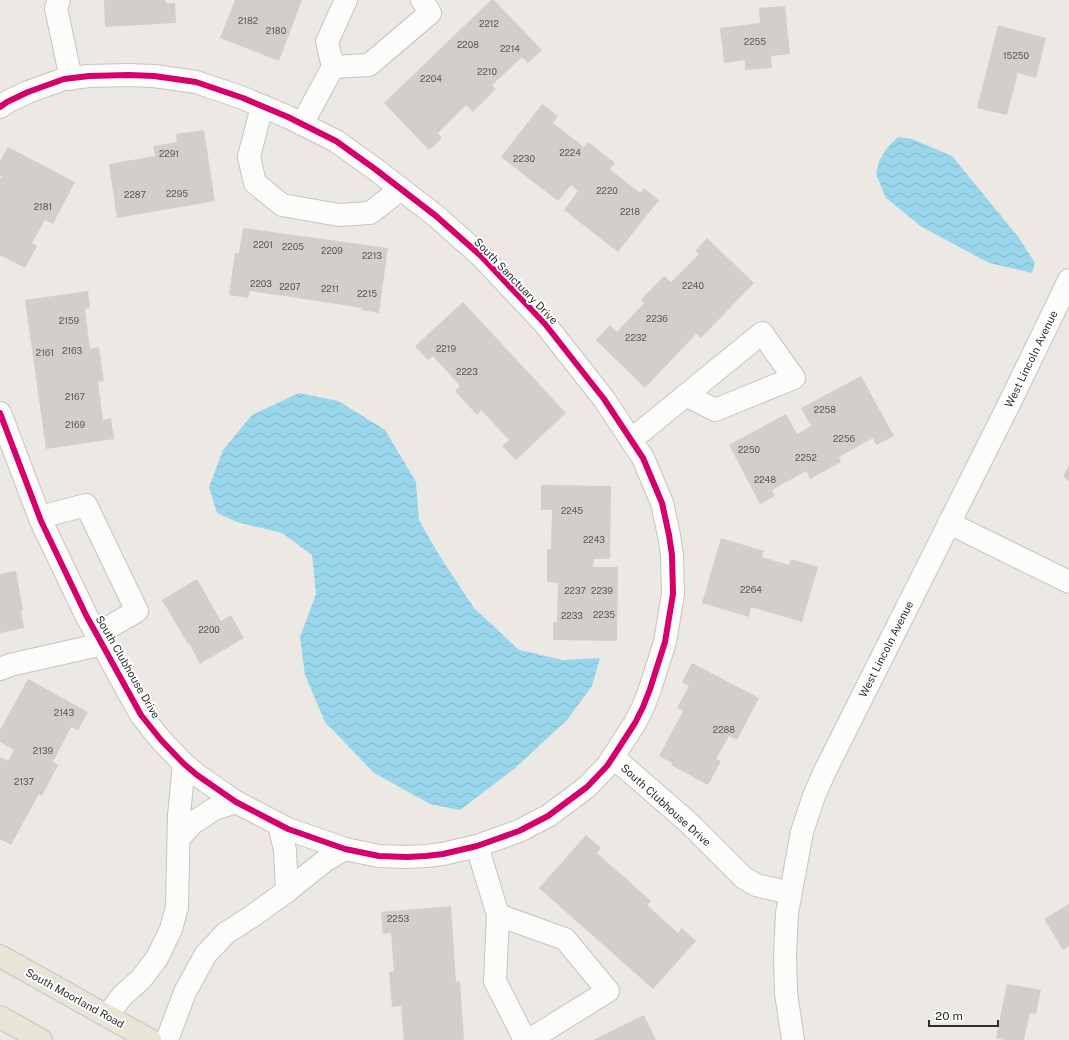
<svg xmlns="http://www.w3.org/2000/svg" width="1069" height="1040" viewBox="0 0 1069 1040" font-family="'Public Sans',sans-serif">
  <defs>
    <pattern id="water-waves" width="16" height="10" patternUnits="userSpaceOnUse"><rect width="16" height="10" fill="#99d6ec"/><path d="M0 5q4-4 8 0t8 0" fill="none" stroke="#84b8cb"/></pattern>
  </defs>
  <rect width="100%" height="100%" fill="#ece8e4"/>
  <g fill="url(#water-waves)">
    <polygon points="898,137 912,139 952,156 1019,238 1035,263 1032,273 989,263 922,227 886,198 876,174 879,161 887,148"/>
    <polygon points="299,393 338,401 385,430 416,482 419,520 439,555 474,608 519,650 563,660 600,658 592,686 567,720 514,769 460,810 430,804 374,773 325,722 305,675 300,637 316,594 312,555 282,533 237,522 217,513 209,487 223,450 252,415"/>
  </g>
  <g fill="#d1cecb">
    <polygon points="104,0 166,0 166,3 175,3 176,23 105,27"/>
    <polygon points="235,0 302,0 279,61 220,38"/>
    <polygon points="491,0 494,0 542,50 528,63 522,57 492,85 496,89 473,112 466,105 438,133 442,138 429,150 384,103"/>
    <polygon points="785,6 790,54 771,56 772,68 745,70 745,60 724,63 720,28 760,23 759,8"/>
    <polygon points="998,25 1046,38 1036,78 1018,73 1007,115 977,108"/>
    <polygon points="542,104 558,116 553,123 584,147 588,142 615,163 610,169 640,193 644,188 659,200 618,252 564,210 578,191 571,185 558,201 501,157"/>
    <polygon points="204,130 215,201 117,218 109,164 155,156 153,146 177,142 176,134"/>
    <polygon points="8,147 75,182 53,224 45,220 32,243 37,246 25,268 0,255 0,179 2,176 0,175 0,161"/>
    <polygon points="243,228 388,248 379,313 362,310 363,308 250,291 248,298 229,295 235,253 239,253"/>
    <polygon points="707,238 754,283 701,338 696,334 645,388 596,340 610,325 617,332 644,303 641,300 664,276 671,282 699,254 695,251"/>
    <polygon points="88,291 90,308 85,309 90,349 99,347 104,381 98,382 103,420 111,418 114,439 46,449 25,300"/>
    <polygon points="463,302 566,413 516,460 502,446 509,440 481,410 477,415 455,391 460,386 433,356 428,360 415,346"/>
    <polygon points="861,376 894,436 876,445 873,438 839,457 841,462 810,479 806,471 772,490 775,496 760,504 729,445 786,414 797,434 811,426 801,408"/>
    <polygon points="1069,465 1069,481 1063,477"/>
    <polygon points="541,485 611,486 610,559 594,559 593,567 618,567 617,641 553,640 553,622 557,622 558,583 547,582 547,549 551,549 552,510 541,510"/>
    <polygon points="721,538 764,551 762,557 789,565 791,559 818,567 802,622 751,607 749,617 702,603"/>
    <polygon points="16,571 23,611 21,611 24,628 0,633 0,574"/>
    <polygon points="197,579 221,621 231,615 244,638 200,664 189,643 188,644 162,600"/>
    <polygon points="692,663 759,698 737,740 729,736 716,759 721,761 708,785 671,765 672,763 659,756 683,711 677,708 689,686 682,682"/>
    <polygon points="28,679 88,712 78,730 71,727 53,762 58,765 42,796 39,794 11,845 0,839 0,757 8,761 14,750 0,742 0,730"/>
    <polygon points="586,835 601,848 597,853 651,901 647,905 678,933 682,928 696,941 653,989 539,888"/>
    <polygon points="1069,904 1069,946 1063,950 1044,919"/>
    <polygon points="451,906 456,982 460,981 464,1040 404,1040 401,1006 392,1007 389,972 394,971 391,933 383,934 381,912"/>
    <polygon points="1007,984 1041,990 1036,1014 1030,1013 1024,1040 1004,1040 996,1038"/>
    <polygon points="644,1015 656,1040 593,1040"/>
  </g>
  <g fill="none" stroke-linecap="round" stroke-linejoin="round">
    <defs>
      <g id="minor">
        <polyline points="59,0 56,8 71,79"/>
        <polyline points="333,67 369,65 430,13 422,0"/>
        <polyline points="262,106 249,157 255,183 282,205 339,215 370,213 401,189"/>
        <polyline points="0,107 7,102 28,92 64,79 89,76 129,75 154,76 196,82 243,98 288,117 336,141 375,169 436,216 481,256 545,324 604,399 643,458 662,503 669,535 672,555 673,594 665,642 650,689 643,707 635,723 613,757 607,766 587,787 548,816 519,831 477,846 443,854 426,856 407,857 379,856 345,849 288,829 236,802 197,775 184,764 161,740 141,715 86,615 41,521 0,413"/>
        <polyline points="302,124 333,67 327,42 346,0"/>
        <polyline points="631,440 762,333 794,378 715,410 686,395"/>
        <polyline points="40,517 86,505 137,611 97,634"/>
        <polyline points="949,523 1069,582"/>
        <polyline points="0,669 10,665 103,644"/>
        <polyline points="613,757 689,823 744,878 756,885 790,893"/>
        <polyline points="279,825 285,850 287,891"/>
        <polyline points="179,838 193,823 214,809 236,802"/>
        <polyline points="477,846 498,915 495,981 525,1040"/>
        <polyline points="498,915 565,939 608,991 529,1040"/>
        <polyline points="107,1016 122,996 141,979 157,958 171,929 177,907 179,815 184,764"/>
        <polyline points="167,1040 185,992 206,954 226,933 251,917 287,891 326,860 345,849"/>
        <polyline points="793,1040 786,993 785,954 787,913 802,832 814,796 824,773 1012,398 1069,280"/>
      </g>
      <g id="major">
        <polyline points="0,956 150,1040"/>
        <polyline points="0,1017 41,1040"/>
      </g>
    </defs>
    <use href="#minor" stroke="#c5c4c5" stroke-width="24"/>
    <use href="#major" stroke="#c6c5c4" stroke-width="24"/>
    <use href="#minor" stroke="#fcfcfb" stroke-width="22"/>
    <use href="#major" stroke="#e8e4d6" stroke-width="22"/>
    <defs>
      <polyline id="cycleway" points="0,107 7,102 28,92 64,79 89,76 129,75 154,76 196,82 243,98 288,117 336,141 375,169 436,216 481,256 545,324 604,399 643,458 662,503 669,535 672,555 673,594 665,642 650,689 643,707 635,723 613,757 607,766 587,787 548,816 519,831 477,846 443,854 426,856 407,857 379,856 345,849 288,829 236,802 197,775 184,764 161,740 141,715 86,615 41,521 0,413"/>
    </defs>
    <use href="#cycleway" stroke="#fff" stroke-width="8"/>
    <use href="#cycleway" stroke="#d6006c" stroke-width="6"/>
  </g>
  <g text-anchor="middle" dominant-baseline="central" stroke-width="4" stroke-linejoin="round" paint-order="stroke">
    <g font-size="9" fill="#585857">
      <text x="248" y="20">2182</text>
      <text x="489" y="23">2212</text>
      <text x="276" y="30">2180</text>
      <text x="755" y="41">2255</text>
      <text x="468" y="44">2208</text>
      <text x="510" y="48">2214</text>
      <text x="1016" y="55">15250</text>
      <text x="487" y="71">2210</text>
      <text x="431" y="78">2204</text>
      <text x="570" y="152">2224</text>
      <text x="169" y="153">2291</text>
      <text x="524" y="158">2230</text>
      <text x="607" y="190">2220</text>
      <text x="177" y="193">2295</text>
      <text x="135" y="194">2287</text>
      <text x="43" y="206">2181</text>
      <text x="630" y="211">2218</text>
      <text x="263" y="244">2201</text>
      <text x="293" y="246">2205</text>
      <text x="332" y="250">2209</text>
      <text x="372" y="255">2213</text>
      <text x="261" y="283">2203</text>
      <text x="693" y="285">2240</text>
      <text x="290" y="286">2207</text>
      <text x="330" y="288">2211</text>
      <text x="367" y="293">2215</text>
      <text x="657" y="318">2236</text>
      <text x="69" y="320">2159</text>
      <text x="636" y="337">2232</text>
      <text x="446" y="348">2219</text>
      <text x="72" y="350">2163</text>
      <text x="45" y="352">2161</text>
      <text x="467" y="371">2223</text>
      <text x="75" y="396">2167</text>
      <text x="825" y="409">2258</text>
      <text x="75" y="424">2169</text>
      <text x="844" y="438">2256</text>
      <text x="749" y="449">2250</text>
      <text x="806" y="457">2252</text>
      <text x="765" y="479">2248</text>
      <text x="572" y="510">2245</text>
      <text x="594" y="539">2243</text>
      <text x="751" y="589">2264</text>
      <text x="575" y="590">2237</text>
      <text x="602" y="590">2239</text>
      <text x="604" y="614">2235</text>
      <text x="572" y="615">2233</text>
      <text x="209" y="629">2200</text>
      <text x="64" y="712">2143</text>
      <text x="724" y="729">2288</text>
      <text x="43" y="750">2139</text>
      <text x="24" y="781">2137</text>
      <text x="398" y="918">2253</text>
    </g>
    <g font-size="11" fill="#2e2e2e" stroke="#fff">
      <text transform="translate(516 281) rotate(46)">South Sanctuary Drive</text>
      <text transform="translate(1031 359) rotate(-64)">West Lincoln Avenue</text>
      <text transform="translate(886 649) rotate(-63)">West Lincoln Avenue</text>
      <text transform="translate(128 667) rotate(60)">South Clubhouse Drive</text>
      <text transform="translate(666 805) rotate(42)">South Clubhouse Drive</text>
      <text transform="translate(75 998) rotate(29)">South Moorland Road</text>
    </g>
  </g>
  <path d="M929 1020v6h69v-6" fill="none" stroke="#2e2e2e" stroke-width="2"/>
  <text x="935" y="1020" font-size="12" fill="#2e2e2e" stroke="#ffffff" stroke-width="3" paint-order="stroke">20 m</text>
</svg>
